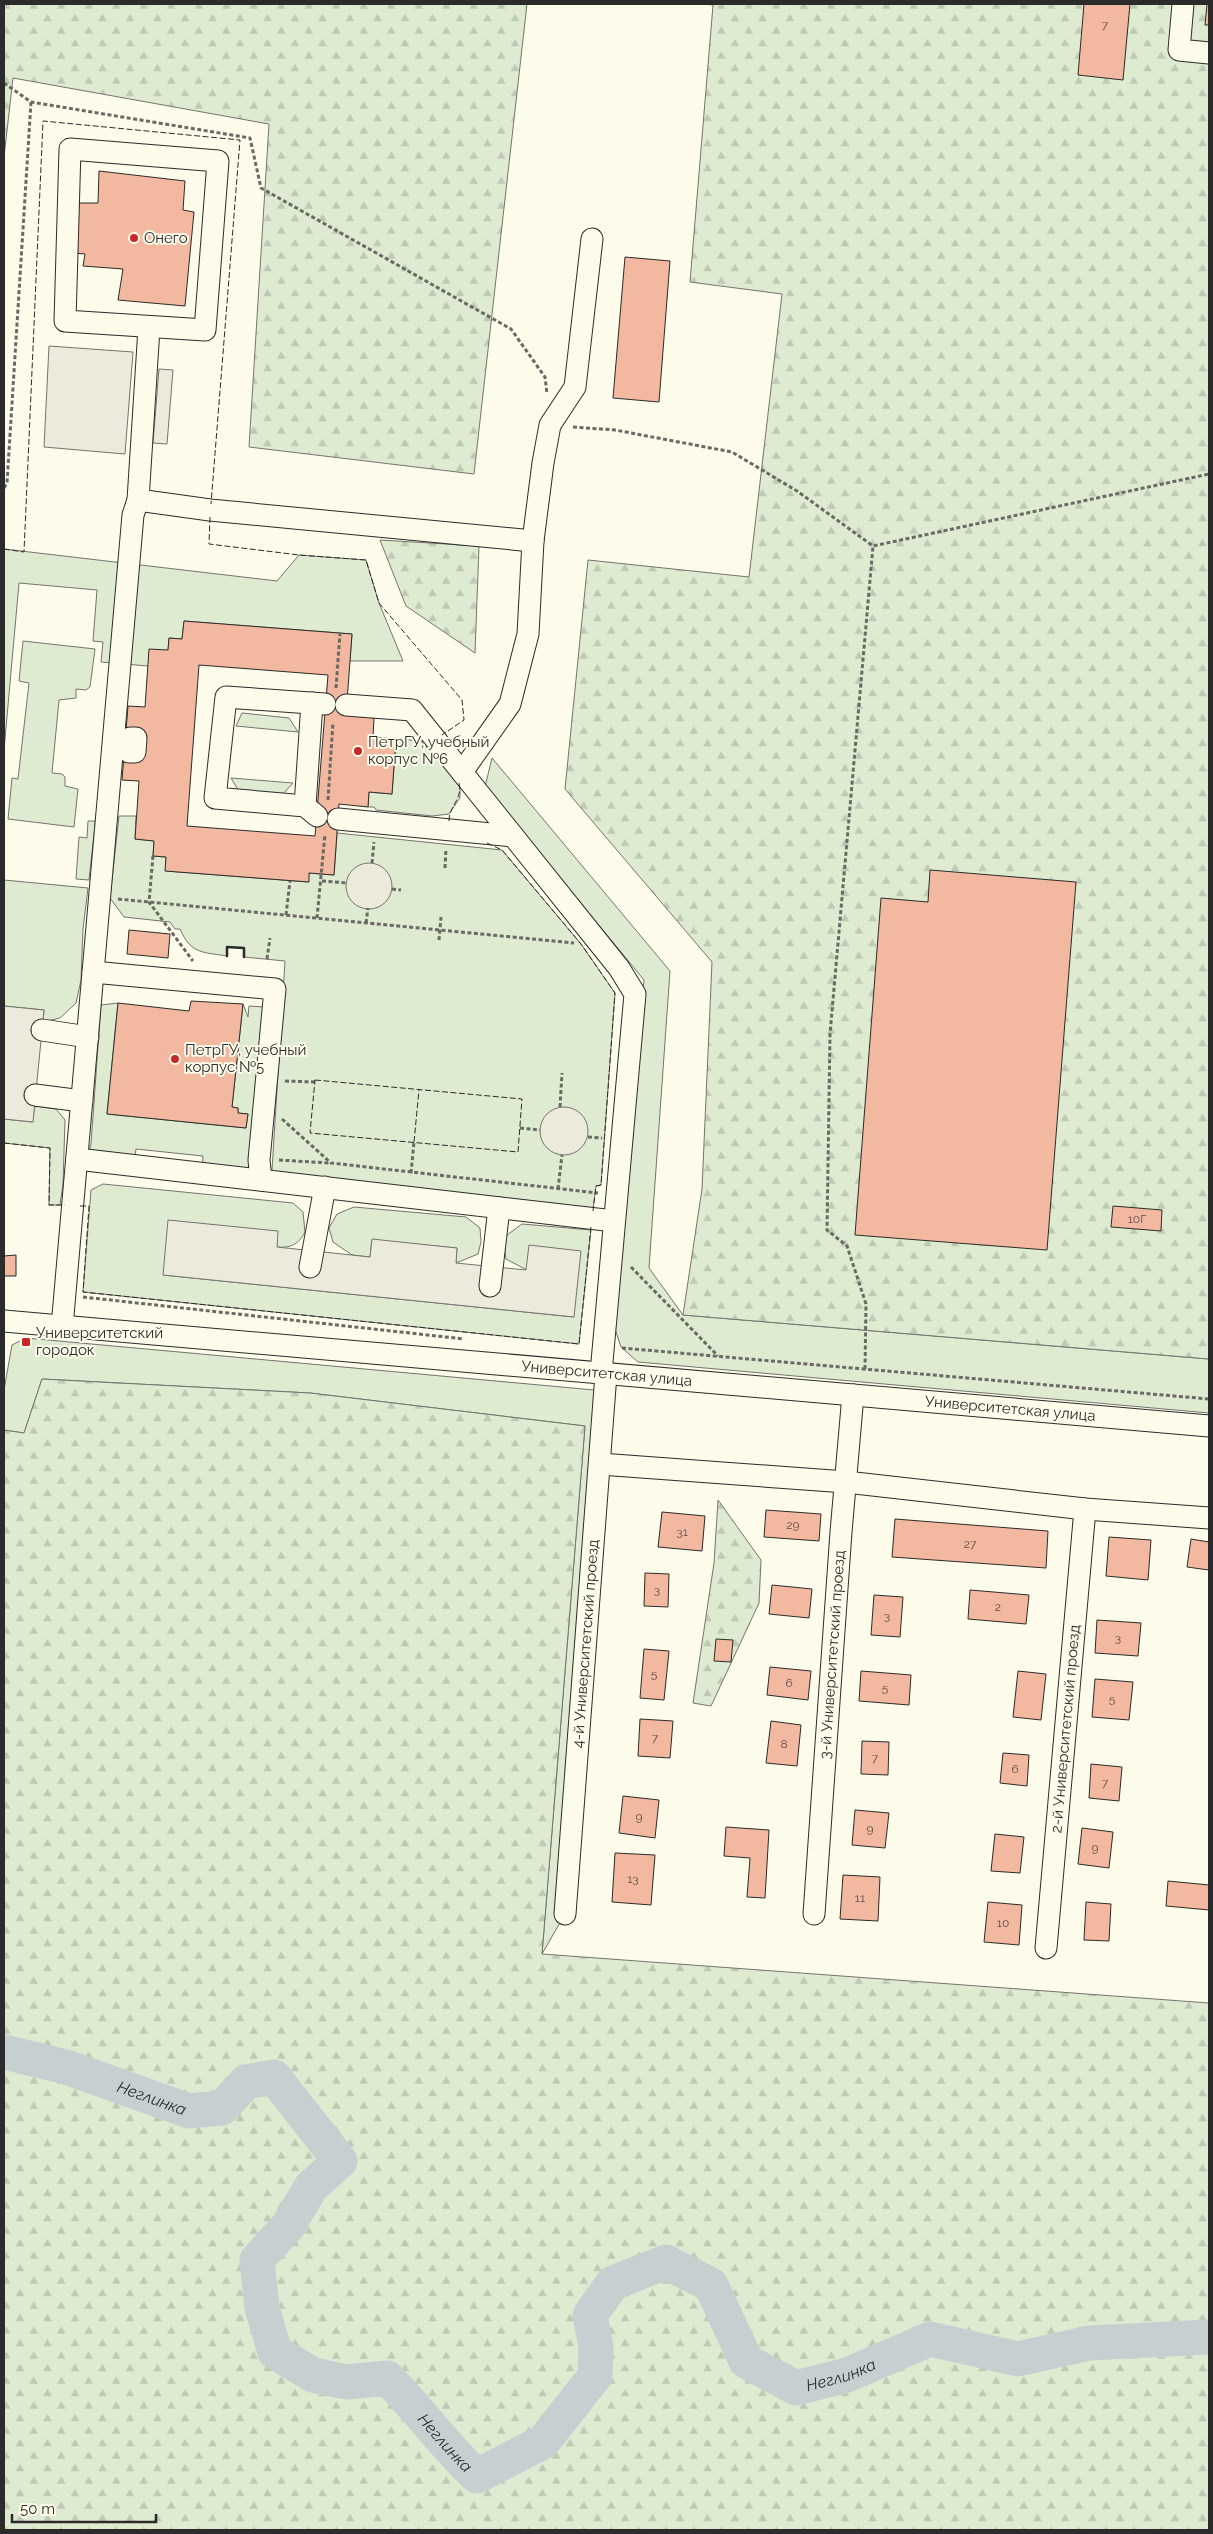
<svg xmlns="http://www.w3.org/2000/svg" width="1213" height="2534" viewBox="0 0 1213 2534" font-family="Raleway,sans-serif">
  <defs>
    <pattern id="forest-firs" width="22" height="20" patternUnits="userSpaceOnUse" patternTransform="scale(1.25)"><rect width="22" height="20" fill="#deebd1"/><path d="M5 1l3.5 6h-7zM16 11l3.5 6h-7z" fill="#bfcab4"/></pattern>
  </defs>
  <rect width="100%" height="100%" fill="#fdfbea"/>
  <g fill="#deebd1" stroke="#74746e">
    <polygon points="4,549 277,581 299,555 366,560 379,603 403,661 350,661 352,634 184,621 182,639 169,638 168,650 148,666 101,662 103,642 93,641 97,590 19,583 4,750"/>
    <polygon points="23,641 95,649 90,687 86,690 76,689 76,698 59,700 52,773 62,774 65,777 65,786 78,789 74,827 8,819 12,778 18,779 29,683 19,681"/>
    <polygon points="242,713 289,718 298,732 236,726"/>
    <polygon points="396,739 421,741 460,784 460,798 449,814 432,816 376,810 374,807 368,807 369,792 392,794"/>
    <polygon points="492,758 670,971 649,1268 683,1315 1209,1359 1209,1413 638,1362 621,1347 614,1326 644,980 485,787"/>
    <polygon points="231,778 293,783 283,794 238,790"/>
    <path d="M119,816H136L135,839L154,841L153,856L166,857V871L308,882L309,873L334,875L337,833L502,850L581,944L615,993L601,1185L596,1186L593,1209L284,1179L272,1170L285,961L244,957V948L227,947V956C202,952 191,954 180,929H175L170,922L124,917L110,898Z"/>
    <polygon points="88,821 95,821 95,825 89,880 76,879 79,837 87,838"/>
    <polygon points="4,880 88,888 83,929 81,980 76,1003 60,1018 43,1022 44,1010 4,1006"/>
    <polygon points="118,1003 107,1114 246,1128 248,1114 238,1113 238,1108 232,1107 243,1004 248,1017 249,1006 264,1007 252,1179 202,1173 203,1156 136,1149 134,1165 87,1160 91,1144 101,1005"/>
    <polygon points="35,1106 56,1109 65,1120 63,1184 60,1205 49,1205 50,1148 4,1143 4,1119 32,1122"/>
    <path d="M103,1184L293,1203L303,1212L305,1232C298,1245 291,1248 276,1247L277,1231L163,1275L574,1317L527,1270L506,1259L503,1238L522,1224L591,1230L579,1344L83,1292L91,1190Z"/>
    <polygon points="354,1207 466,1217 480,1228 481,1242 478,1254 456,1263 457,1248 372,1240 370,1257 352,1255 333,1242 329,1228 337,1214"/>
    <polygon points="26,1338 605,1391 565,1914 542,1954 585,1426 310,1393 42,1379 24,1433 4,1430 4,1390 12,1345"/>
  </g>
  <g fill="url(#forest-firs)" stroke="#74746e">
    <polygon points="4,4 527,4 474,474 249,447 269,124 13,78 4,157"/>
    <polygon points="704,4 1209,4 1209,1359 683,1315 702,1189 712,962 565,789 588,560 749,577 782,294 690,282 713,5"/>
    <polygon points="380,540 479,546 475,653 406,606"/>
    <polygon points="42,1379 310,1393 585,1426 542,1954 1209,2003 1209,2530 4,2530 4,1430 24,1433"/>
    <polygon points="718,1500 761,1560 759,1603 711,1706 693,1703 714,1563"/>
  </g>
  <g fill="#eceadb" stroke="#74746e">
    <polygon points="49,346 133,352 125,454 44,447"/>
    <polygon points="159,369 173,370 167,444 153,443"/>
    <circle cx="369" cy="886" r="23"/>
    <polygon points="4,1006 44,1010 33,1122 4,1119"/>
    <circle cx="564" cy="1131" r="24"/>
    <polygon points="168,1220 278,1231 277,1247 370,1257 372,1239 457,1248 456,1263 526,1270 529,1245 581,1251 574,1317 163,1275"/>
  </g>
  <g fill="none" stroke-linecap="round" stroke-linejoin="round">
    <path stroke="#c7d0d0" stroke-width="35" id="s1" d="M4,2052L66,2067L189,2111L222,2108L246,2082L274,2077L340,2161L311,2187L288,2226L257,2260L262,2308L275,2352L313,2375L347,2382L387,2378C419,2409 444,2446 477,2476L543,2442L595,2376L596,2347L590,2315L613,2283L666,2262L711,2285L746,2361L796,2388L847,2375L930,2339L1018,2359L1089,2343L1209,2337"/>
  </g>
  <g fill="#f2b8a0" stroke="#2b2b2b" fill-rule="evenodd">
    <polygon points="1084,4 1130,4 1123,80 1078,75"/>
    <polygon points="1207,4 1209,4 1209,25 1205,25"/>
    <polygon points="99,171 185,181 183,210 194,212 185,306 118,300 123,269 83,266 85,254 74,253 79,203 98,203"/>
    <polygon points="625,257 670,261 659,402 613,398"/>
    <path d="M184,621L352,634L346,715L374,718L373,737L396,739L392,794L369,792L368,807L339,804L334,875L309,873V882L165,871L166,857L153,856L154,841L135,839L139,781L122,780L128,706L145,707L149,649L168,650L169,638L182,639ZM199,665L328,675L315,836L187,826Z"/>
    <polygon points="930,870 1076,882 1047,1250 855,1235 881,898 928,902"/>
    <polygon points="129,930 170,934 168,958 127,954"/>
    <polygon points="191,1001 243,1004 232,1107 238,1108 238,1113 248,1114 246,1128 107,1114 118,1003 189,1011"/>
    <polygon points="1113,1206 1162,1210 1161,1231 1111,1227"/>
    <polygon points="16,1255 16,1276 4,1276 4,1256"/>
    <polygon points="766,1510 821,1514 819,1541 764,1537"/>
    <polygon points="662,1512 705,1516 702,1551 658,1547"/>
    <polygon points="895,1519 1048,1531 1046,1568 892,1557"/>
    <polygon points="1109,1537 1151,1540 1148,1580 1106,1576"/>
    <polygon points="1191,1539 1209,1542 1209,1570 1187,1567"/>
    <polygon points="645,1573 669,1574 668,1607 644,1606"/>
    <polygon points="772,1585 812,1589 809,1618 769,1614"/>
    <polygon points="970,1590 1029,1595 1026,1624 968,1619"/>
    <polygon points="874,1595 903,1597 900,1637 871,1635"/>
    <polygon points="1097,1620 1141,1623 1138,1656 1095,1653"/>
    <polygon points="716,1639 733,1640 731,1662 714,1661"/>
    <polygon points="644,1649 669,1651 664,1700 640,1698"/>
    <polygon points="770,1667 811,1671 808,1700 767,1695"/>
    <polygon points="861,1671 911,1675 909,1705 859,1701"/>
    <polygon points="1018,1671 1046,1674 1041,1720 1013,1717"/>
    <polygon points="1095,1679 1133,1682 1129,1720 1092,1717"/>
    <polygon points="640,1719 673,1721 670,1758 638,1756"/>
    <polygon points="771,1721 801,1725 797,1766 766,1763"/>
    <polygon points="862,1741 889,1742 888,1775 861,1774"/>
    <polygon points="1003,1753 1029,1755 1027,1786 1000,1783"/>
    <polygon points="1091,1764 1122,1767 1119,1801 1089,1798"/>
    <polygon points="623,1796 659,1800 655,1838 619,1833"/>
    <polygon points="855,1810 889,1813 885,1848 852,1845"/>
    <polygon points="726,1827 769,1830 765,1898 747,1897 750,1858 724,1856"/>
    <polygon points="1082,1828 1113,1832 1109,1868 1078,1864"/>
    <polygon points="995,1834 1024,1837 1020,1873 991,1871"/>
    <polygon points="615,1853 655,1855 651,1905 612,1902"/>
    <polygon points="843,1875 880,1877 878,1921 840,1919"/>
    <polygon points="1168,1881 1209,1885 1209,1910 1166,1906"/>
    <polygon points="988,1902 1022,1905 1019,1945 984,1942"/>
    <polygon points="1086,1902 1111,1904 1109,1941 1084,1940"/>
  </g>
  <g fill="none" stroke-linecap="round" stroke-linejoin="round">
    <defs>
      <g id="minor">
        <polyline points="1183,4 1179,50 1209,53"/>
        <polygon points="70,149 218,161 205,330 65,321"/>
        <polyline points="138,500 210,510 533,541"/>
        <polyline points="346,705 412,710 619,968 635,994 601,1373"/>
        <polygon points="130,738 136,738 135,752 129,752"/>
        <polyline points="462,772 510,704 528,634 533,541 543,463 550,425 575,387 592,239"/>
        <polyline points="305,806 312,703"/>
        <polyline points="317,816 305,806 215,798 226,697 325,704"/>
        <polyline points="338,819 513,836"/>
        <polyline points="93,972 275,989 259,1160 261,1180"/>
        <polyline points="42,1030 88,1037"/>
        <polyline points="35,1095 82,1101"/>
        <polyline points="77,1159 614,1221"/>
        <polyline points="310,1267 325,1187"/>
        <polyline points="490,1286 499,1208"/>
        <path id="s2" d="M4,1321L1209,1426"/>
        <polyline points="62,1327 133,515 138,500 149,328"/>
        <polyline points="600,1464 846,1482 1085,1509 1209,1518"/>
        <path id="s3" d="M565,1914L606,1374"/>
        <path id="s4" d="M814,1914L841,1532L853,1395"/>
        <path id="s5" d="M1046,1948L1085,1509"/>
      </g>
    </defs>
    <use href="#minor" stroke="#2b2b2b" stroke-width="23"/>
    <g stroke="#6a6964" stroke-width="3" stroke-dasharray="4 2.5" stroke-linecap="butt">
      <polyline points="4,83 31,102 250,138 261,188 511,329 545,377 547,394"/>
      <polyline points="573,427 615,430 732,452 797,491 873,546 1209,474"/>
      <polyline points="4,488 7,483 31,102"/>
      <polyline points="336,688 340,633"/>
      <polyline points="328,800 333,722"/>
      <polyline points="153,856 149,902 193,961"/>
      <polyline points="372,863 374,842"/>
      <polyline points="445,868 446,849"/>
      <polyline points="322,881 347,883"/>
      <polyline points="392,889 401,890"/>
      <polyline points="118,899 574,943"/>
      <polyline points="286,915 290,881"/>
      <polyline points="317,918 325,834"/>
      <polyline points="366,923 368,908"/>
      <polyline points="439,940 441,917"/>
      <polyline points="267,959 270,938"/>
      <polyline points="285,1081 315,1082"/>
      <polyline points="560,1107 562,1073"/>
      <polyline points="282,1119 331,1163 598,1193"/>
      <polyline points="520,1128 540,1130"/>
      <polyline points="588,1137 602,1138"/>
      <polyline points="279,1160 330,1163"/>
      <polyline points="411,1173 414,1142"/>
      <polyline points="558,1189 562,1155"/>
      <polyline points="631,1267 718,1356"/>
      <polyline points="83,1297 464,1339"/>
      <polyline points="622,1348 1209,1399"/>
      <polyline points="865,1369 866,1304 847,1246 827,1230 830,1034 873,546"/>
    </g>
    <use href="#minor" stroke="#fdfbea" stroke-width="21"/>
    <g stroke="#2b2b2b" stroke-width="1" stroke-dasharray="6 2.5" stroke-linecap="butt">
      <polyline points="210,517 209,544 299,555 366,560 379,603 462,700 464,720 442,735"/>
      <polyline points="4,549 24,552 43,121 240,140 211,504"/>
      <path d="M449,821C449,806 463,799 459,783"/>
      <polyline points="487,843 502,850 581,944 615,993 601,1185 596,1186 593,1211"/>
      <polygon points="315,1080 522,1099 518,1152 310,1133"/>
      <polyline points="414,1142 419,1090"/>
      <polyline points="4,1143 50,1148 49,1205 65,1205"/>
      <polyline points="80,1206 89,1206 83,1292 579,1344 591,1226"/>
    </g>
    <polyline stroke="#2b2b2b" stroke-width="2.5" points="227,956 227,947 244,948 244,957"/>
  </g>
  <g fill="#c62828" stroke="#fdfbea" stroke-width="2">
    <circle cx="134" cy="238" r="5"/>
    <circle cx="358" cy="751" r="5"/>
    <circle cx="175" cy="1059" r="5"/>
    <rect x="21" y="1337" width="10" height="10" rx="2.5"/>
  </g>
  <g text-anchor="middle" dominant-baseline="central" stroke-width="4" stroke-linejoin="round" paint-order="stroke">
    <g font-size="12" fill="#5d4e48">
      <text x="1105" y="25">7</text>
      <text x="1137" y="1219">10Г</text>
      <text x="793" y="1525">29</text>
      <text x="682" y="1532">31</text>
      <text x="970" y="1544">27</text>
      <text x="657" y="1590">3</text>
      <text x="998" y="1607">2</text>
      <text x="887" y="1616">3</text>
      <text x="1118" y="1638">3</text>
      <text x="654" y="1674">5</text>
      <text x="789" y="1683">6</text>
      <text x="885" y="1688">5</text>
      <text x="1112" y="1699">5</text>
      <text x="655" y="1738">7</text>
      <text x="784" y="1744">8</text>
      <text x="875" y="1758">7</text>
      <text x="1015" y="1769">6</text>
      <text x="1105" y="1783">7</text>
      <text x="639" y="1817">9</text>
      <text x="870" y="1829">9</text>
      <text x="1095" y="1848">9</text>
      <text x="633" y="1879">13</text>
      <text x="860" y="1898">11</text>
      <text x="1003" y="1923">10</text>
    </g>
    <g font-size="15" fill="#2b2b2b" stroke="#fdfbea" text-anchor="start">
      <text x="144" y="238">Онего</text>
      <text x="368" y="742">ПетрГУ, учебный<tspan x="368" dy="17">корпус №6</tspan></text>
      <text x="185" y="1050">ПетрГУ, учебный<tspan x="185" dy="17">корпус №5</tspan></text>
      <text x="36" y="1333">Университетский<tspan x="36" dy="17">городок</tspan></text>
    </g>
    <g font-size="15" fill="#2b2b2b" stroke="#fdfbea">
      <text stroke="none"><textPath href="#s2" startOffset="605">Университетская улица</textPath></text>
      <text stroke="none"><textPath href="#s2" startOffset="1010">Университетская улица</textPath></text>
      <text stroke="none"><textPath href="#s3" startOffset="271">4-й Университетский проезд</textPath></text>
      <text stroke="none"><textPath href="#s4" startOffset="260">3-й Университетский проезд</textPath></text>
      <text stroke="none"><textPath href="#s5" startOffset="220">2-й Университетский проезд</textPath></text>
    </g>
    <g font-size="16" font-style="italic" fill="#2b2b2b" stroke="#fdfbea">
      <text stroke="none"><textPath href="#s1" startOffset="155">Неглинка</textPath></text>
      <text stroke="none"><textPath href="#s1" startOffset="1429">Неглинка</textPath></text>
      <text stroke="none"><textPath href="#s1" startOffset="829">Неглинка</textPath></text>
    </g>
  </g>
  <rect width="1213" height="2534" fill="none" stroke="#2b2b2b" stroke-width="10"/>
  <path d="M12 2514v8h144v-8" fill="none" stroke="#2b2b2b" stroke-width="2.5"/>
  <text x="20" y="2514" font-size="15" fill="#2b2b2b" stroke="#fdfbea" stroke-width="4" paint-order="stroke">50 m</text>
</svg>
